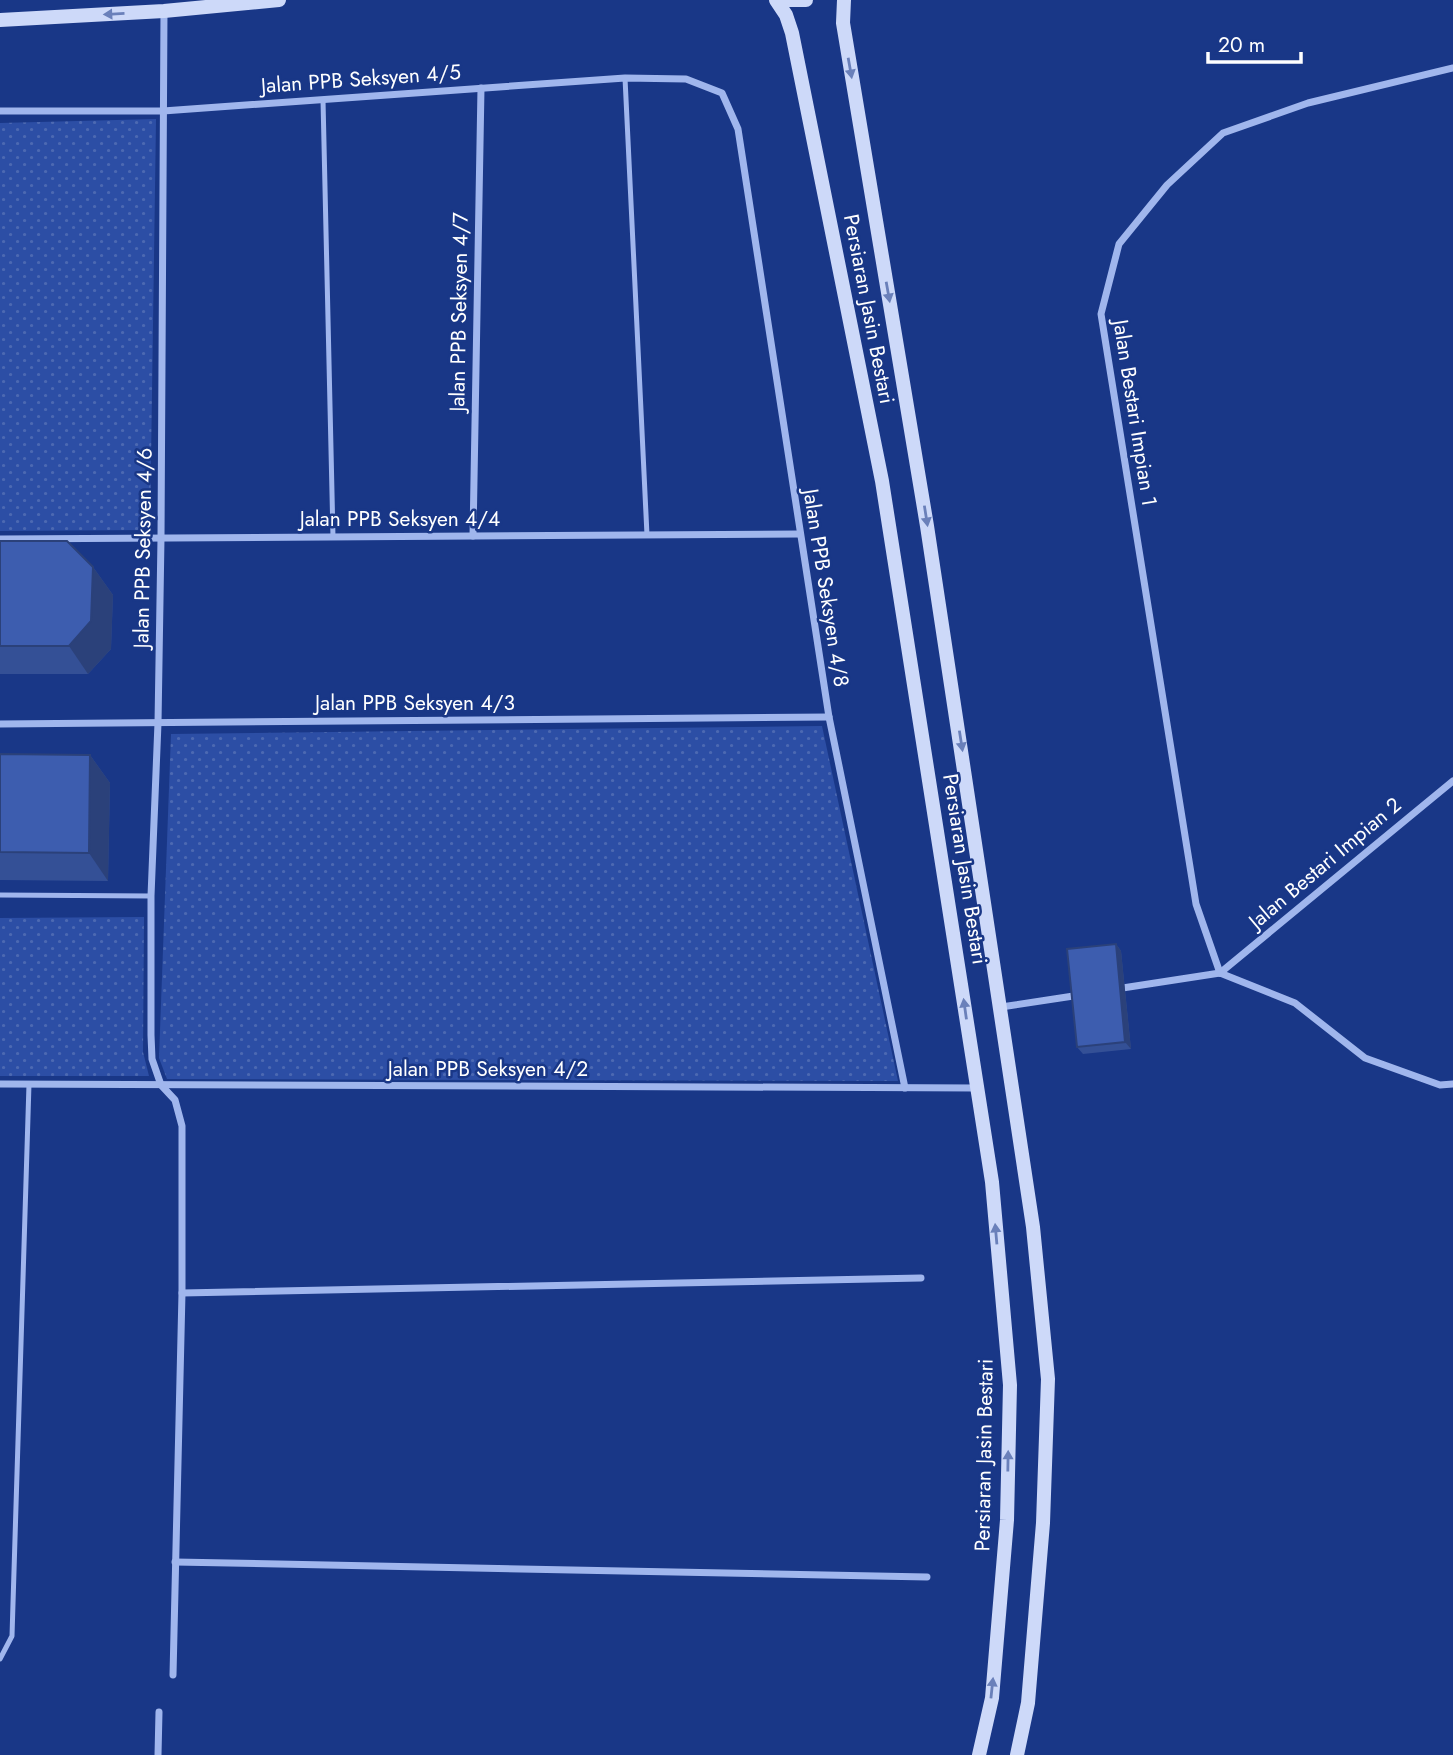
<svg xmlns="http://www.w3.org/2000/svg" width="1453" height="1755" viewBox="0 0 1453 1755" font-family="Jost,sans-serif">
  <defs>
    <pattern id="green-dots" width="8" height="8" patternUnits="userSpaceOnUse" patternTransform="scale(1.75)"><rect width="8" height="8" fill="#2c4ea5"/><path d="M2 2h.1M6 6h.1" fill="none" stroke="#4c69b2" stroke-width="1.8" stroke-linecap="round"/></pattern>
  </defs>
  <rect width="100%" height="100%" fill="#193787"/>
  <g fill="url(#green-dots)">
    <polygon points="156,119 150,530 0,531 0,123"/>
    <polygon points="822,726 898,1081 167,1079 159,1058 171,734"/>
    <polygon points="144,917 143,1052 149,1076 0,1076 0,918"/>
  </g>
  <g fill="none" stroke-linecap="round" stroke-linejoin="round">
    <g stroke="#a0b6ed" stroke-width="5">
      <polyline points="625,78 647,535"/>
      <polyline points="323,100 333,537"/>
      <polyline points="0,895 151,896"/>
      <polyline points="0,1659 12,1636 29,1084"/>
    </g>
    <g stroke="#a0b6ed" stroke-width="7">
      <polyline points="164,12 161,538 158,723 151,896 151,1035 152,1059 161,1085 175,1100 182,1126 182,1293 173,1675"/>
      <polyline points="0,111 163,111 625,78 686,79 722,93 738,129 829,717 905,1088"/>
      <polyline points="473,536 481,88"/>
      <polyline points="0,539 800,534"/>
      <polyline points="0,724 829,717"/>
      <polyline points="1220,973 1196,904 1101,314 1119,244 1167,185 1223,133 1308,103 1453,68"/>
      <polyline points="1220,973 1453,781"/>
      <polyline points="1220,973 1295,1003 1365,1058 1440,1085 1453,1084"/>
      <polyline points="1116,989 1220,973"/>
      <polyline points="1001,1007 1080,995"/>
      <polyline points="0,1084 976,1088"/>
      <polyline points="182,1293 921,1278"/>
      <polyline points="175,1562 927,1577"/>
      <polyline points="158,1755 159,1712"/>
    </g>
    <g stroke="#cdd9f9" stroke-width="14">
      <polyline points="776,0 786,15 792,33 882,481 992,1182 1010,1385 1007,1520 992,1698 979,1755"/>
      <polyline points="781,0 806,0"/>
      <polyline points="844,0 843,23 927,526 1033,1227 1048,1379 1043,1523 1028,1703 1017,1755"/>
      <polyline points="0,20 164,11 279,0"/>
    </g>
  </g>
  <g fill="#345096">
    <polygon points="0,541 93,567 113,595 111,649 88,674 0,674"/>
    <polygon points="0,754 90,755 110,783 108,881 0,880"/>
    <polygon points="1116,944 1121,951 1131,1049 1083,1054 1077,1047"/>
  </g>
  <g fill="#2b417a">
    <polygon points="93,567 113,595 111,649 88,674 69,646"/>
    <polygon points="90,755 110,783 108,881 89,853"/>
    <polygon points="1116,944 1121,951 1131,1049 1125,1042"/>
  </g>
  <g fill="#3d5daf" stroke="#2b417a" stroke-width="2">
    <polygon points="0,541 67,541 93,567 91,621 69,646 0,646"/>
    <polygon points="0,754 90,755 89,853 0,852"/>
    <polygon points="1116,944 1125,1042 1077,1047 1067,949"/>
  </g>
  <defs><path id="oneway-solid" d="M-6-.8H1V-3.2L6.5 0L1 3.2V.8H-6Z" transform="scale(1.75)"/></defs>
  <g fill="#6a80ba">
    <use href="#oneway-solid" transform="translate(114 14) rotate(177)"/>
    <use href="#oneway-solid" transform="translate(850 68) rotate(80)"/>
    <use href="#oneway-solid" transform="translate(888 292) rotate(80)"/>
    <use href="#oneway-solid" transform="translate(926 516) rotate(81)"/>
    <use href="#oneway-solid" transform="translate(961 741) rotate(81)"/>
    <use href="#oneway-solid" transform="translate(965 1009) rotate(-98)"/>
    <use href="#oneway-solid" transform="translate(996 1234) rotate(-95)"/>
    <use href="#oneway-solid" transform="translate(1008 1461) rotate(-89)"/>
    <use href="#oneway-solid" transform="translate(992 1688) rotate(-84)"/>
  </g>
  <g text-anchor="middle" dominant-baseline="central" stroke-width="5" stroke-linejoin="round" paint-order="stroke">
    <g font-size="21" fill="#fff" stroke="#193787">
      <text transform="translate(361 79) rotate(-4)">Jalan PPB Seksyen 4/5</text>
      <text transform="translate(869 309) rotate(79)">Persiaran Jasin Bestari</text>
      <text transform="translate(459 312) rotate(-89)">Jalan PPB Seksyen 4/7</text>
      <text transform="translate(1135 413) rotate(81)">Jalan Bestari Impian 1</text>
      <text x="400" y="519">Jalan PPB Seksyen 4/4</text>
      <text transform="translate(143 548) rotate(-89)">Jalan PPB Seksyen 4/6</text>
      <text transform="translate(826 588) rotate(81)">Jalan PPB Seksyen 4/8</text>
      <text x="415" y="703">Jalan PPB Seksyen 4/3</text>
      <text transform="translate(1325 863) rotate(-40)">Jalan Bestari Impian 2</text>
      <text transform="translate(965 869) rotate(81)">Persiaran Jasin Bestari</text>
      <text x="488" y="1069">Jalan PPB Seksyen 4/2</text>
      <text transform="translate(984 1455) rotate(-89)">Persiaran Jasin Bestari</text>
    </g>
  </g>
  <path d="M1208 52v10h93v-10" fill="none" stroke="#ffffff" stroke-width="3.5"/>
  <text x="1218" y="52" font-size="21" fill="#ffffff" stroke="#193787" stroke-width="5" paint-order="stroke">20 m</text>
</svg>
